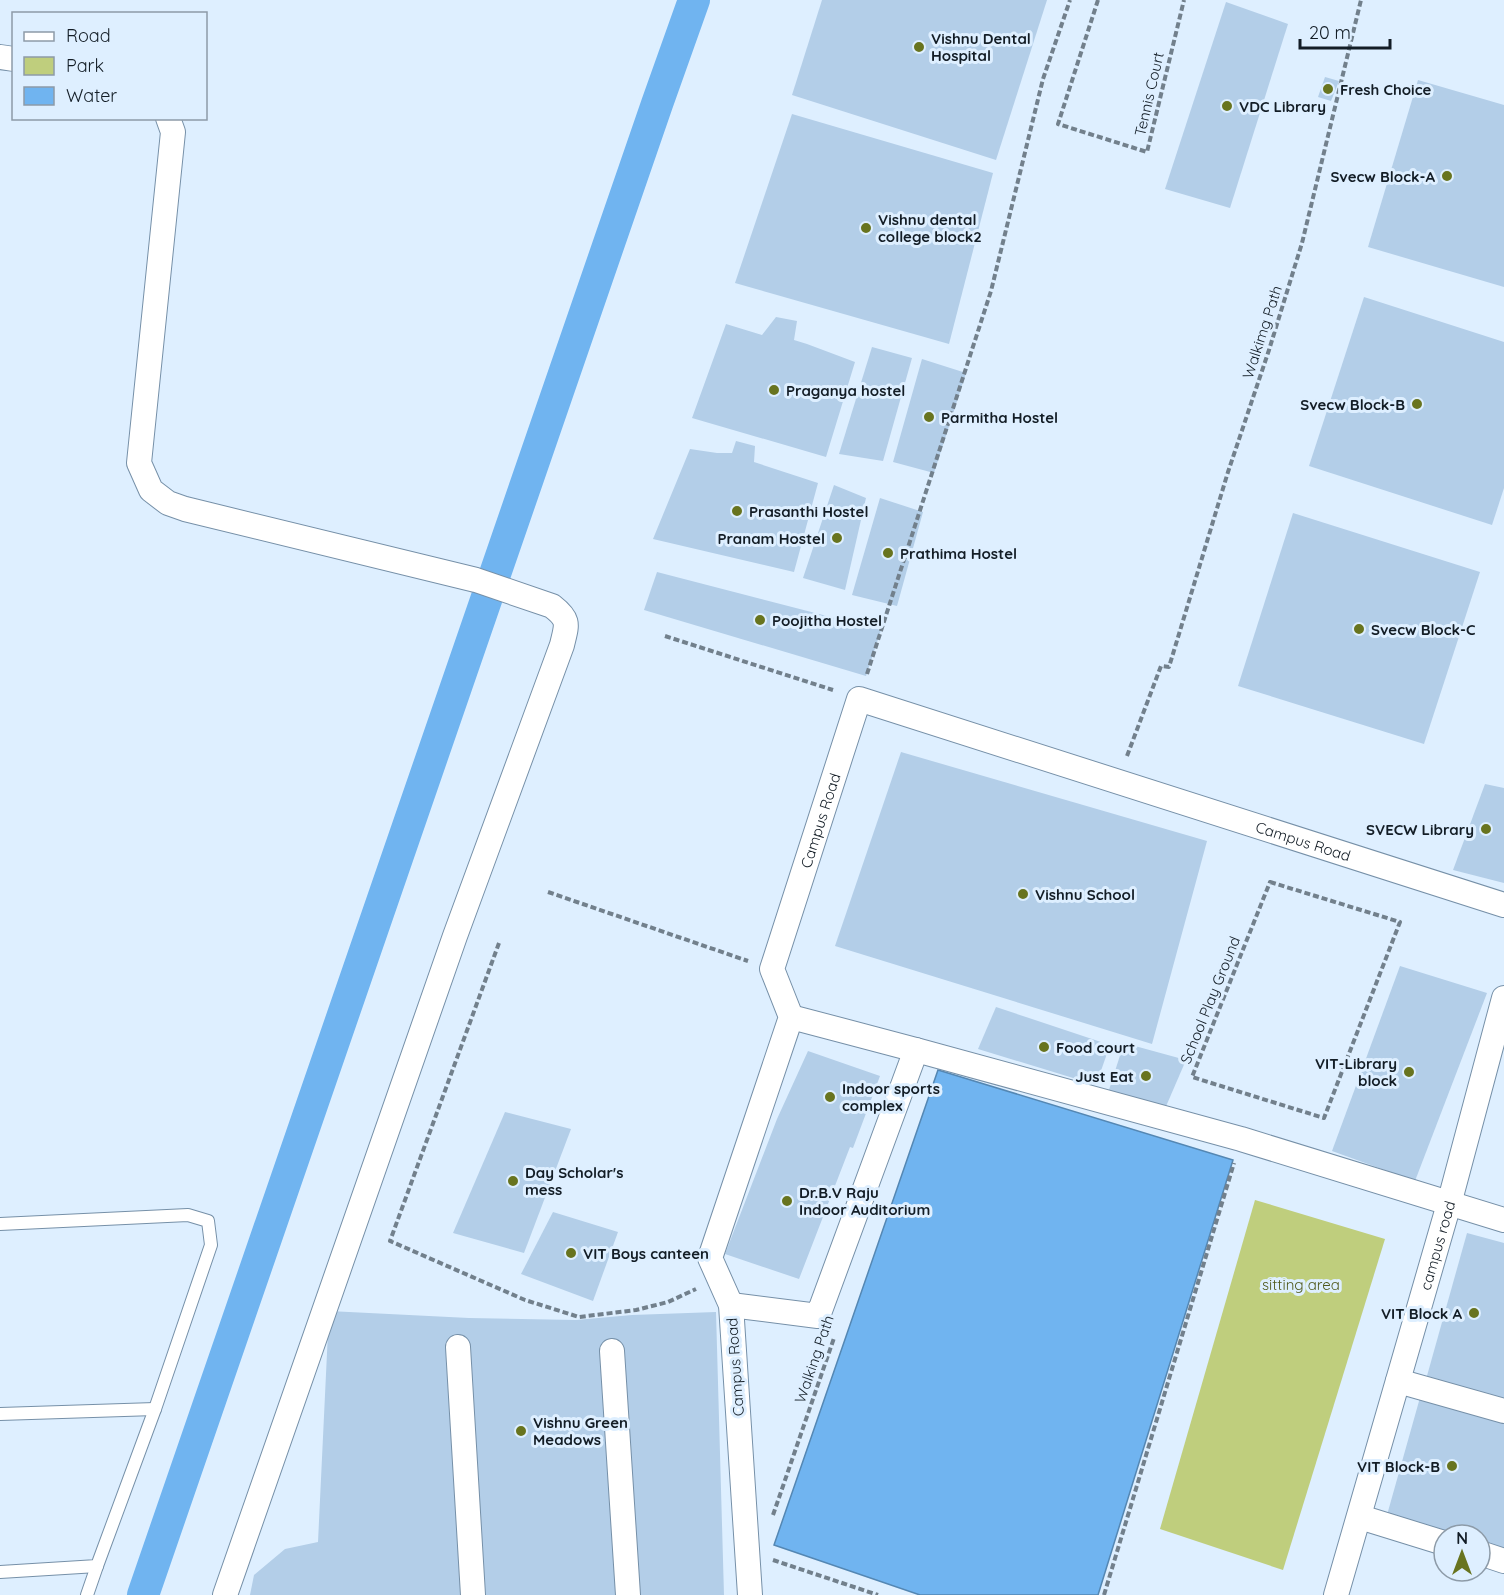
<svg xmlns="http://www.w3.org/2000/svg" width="1504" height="1595" viewBox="0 0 1504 1595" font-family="Quicksand,sans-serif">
  <rect width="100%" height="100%" fill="#deefff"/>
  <polygon fill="#bfce7d" points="1255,1200 1385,1239 1283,1570 1160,1529"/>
  <polygon fill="#70b4f0" stroke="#5487b3" stroke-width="1.5" points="938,1070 1233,1160 1098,1595 920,1595 774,1545"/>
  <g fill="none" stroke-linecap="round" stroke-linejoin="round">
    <polyline stroke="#70b4f0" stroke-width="32" points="143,1595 657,104 694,0"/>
  </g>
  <g fill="#b3cee8">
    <polygon points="822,0 1047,0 996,160 792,95"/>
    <polygon points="1226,2 1288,24 1230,208 1165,189"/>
    <polygon points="1325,77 1339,81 1331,101 1318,97"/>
    <polygon points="1418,80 1504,105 1504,287 1368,247"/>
    <polygon points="792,114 993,173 949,344 735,283"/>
    <polygon points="1364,297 1504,342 1504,488 1492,525 1309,466"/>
    <polygon points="776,317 797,321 794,340 807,344 855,362 826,457 692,418 726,324 762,335"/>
    <polygon points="872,347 912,358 883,461 839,454"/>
    <polygon points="922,359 966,373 934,473 893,462"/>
    <polygon points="736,441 755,446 754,462 818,483 794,572 653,539 690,449 717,453 732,453"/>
    <polygon points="834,485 866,498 845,590 803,578"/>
    <polygon points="880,498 923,512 897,606 852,595"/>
    <polygon points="1293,513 1480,572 1424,744 1238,686"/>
    <polygon points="657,572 881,630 866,676 644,610"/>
    <polygon points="901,752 1207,841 1152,1044 835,946"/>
    <polygon points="1485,784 1504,788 1504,883 1453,870"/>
    <polygon points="1400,966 1487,993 1415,1181 1332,1151"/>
    <polygon points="996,1007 1110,1045 1096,1085 978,1049"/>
    <polygon points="1124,1043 1186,1060 1164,1111 1108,1093"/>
    <polygon points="808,1051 880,1076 853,1148 850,1147 799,1279 725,1254 777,1119"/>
    <polygon points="505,1112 571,1129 524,1253 453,1233"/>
    <polygon points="553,1212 618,1232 593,1301 521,1274"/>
    <polygon points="1467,1233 1504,1243 1504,1404 1425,1383"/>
    <polygon points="329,1311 469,1318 576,1320 632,1315 716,1312 724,1595 250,1595 254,1575 285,1549 318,1542"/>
    <polygon points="1421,1394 1504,1417 1504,1551 1480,1543 1480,1535 1453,1535 1387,1515"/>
  </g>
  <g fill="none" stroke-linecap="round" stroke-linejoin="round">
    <defs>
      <g id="lane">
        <polyline points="0,1224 188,1215 208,1221 211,1245 155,1409 97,1566 0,1572"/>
        <polyline points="0,1414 155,1409"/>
        <polyline points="87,1595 97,1566"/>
      </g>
      <g id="street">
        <polyline points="0,57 14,59"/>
        <path d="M168,118L173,132L139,463L151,490L168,503L185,509L476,580L552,606C570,620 567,624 562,645L455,936L225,1595"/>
        <polyline points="791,1017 916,1050"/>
        <polyline points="731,1305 818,1316 916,1050 1241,1139 1504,1220"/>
        <polyline points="458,1347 473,1595"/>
        <polyline points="612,1351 628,1595"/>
        <polyline points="1398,1381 1504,1411"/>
        <polyline points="1360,1517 1444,1543"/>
        <polyline points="1480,1553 1504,1561"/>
        <path id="s1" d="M750,1595L731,1305L710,1258L791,1017L772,969L859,699L1504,905"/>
        <path id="s2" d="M1336,1595L1449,1204L1504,998"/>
      </g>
    </defs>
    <use href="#lane" stroke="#7690a8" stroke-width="14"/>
    <use href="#street" stroke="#7690a8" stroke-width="26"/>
    <g stroke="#72808c" stroke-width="4" stroke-dasharray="6 3" stroke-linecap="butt">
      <polyline points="1098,0 1058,124 1147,152 1184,0"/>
      <polyline points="665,636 833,690"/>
      <polyline points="867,674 991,291 1043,79 1070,0"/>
      <polyline points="1127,756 1161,666 1169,667 1228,472 1269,350 1302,243 1361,0"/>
      <polygon points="1270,882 1400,922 1324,1118 1192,1077"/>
      <polyline points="548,892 748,961"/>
      <polyline points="499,943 390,1241 525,1300 579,1317 636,1310 668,1302 696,1289"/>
      <polyline points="773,1515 834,1338"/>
      <polyline points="773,1560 878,1595"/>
      <polyline points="1104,1595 1234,1163"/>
    </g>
    <use href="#lane" stroke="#fff" stroke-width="12"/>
    <use href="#street" stroke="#fff" stroke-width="24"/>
  </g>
  <g fill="#68741f" stroke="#deefff" stroke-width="2">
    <circle cx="919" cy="47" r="6"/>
    <circle cx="1328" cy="89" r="6"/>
    <circle cx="1227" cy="106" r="6"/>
    <circle cx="1447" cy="176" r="6"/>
    <circle cx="866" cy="228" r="6"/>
    <circle cx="774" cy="390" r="6"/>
    <circle cx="1417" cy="404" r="6"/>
    <circle cx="929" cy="417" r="6"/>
    <circle cx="737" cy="511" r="6"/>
    <circle cx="837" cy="538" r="6"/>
    <circle cx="888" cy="553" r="6"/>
    <circle cx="760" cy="620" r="6"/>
    <circle cx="1359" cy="629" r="6"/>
    <circle cx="1486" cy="829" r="6"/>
    <circle cx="1023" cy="894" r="6"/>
    <circle cx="1044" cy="1047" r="6"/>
    <circle cx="1409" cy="1072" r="6"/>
    <circle cx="1146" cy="1076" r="6"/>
    <circle cx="830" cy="1097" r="6"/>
    <circle cx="513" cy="1181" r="6"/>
    <circle cx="787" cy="1201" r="6"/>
    <circle cx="571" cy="1253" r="6"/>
    <circle cx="1474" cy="1313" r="6"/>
    <circle cx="521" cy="1431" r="6"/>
    <circle cx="1452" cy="1466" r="6"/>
  </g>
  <g text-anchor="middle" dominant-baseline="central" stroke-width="6" stroke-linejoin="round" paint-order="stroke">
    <g font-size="15" font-weight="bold" fill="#131d26" stroke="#deefff" text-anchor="start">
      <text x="931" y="38">Vishnu Dental<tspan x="931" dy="17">Hospital</tspan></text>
      <text x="1340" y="89">Fresh Choice</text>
      <text x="1239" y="106">VDC Library</text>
      <text x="1435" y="176" text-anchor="end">Svecw Block-A</text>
      <text x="878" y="219">Vishnu dental<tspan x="878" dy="17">college block2</tspan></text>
      <text x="786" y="390">Praganya hostel</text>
      <text x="1405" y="404" text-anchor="end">Svecw Block-B</text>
      <text x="941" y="417">Parmitha Hostel</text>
      <text x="749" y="511">Prasanthi Hostel</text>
      <text x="825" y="538" text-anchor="end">Pranam Hostel</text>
      <text x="900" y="553">Prathima Hostel</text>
      <text x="772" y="620">Poojitha Hostel</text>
      <text x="1371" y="629">Svecw Block-C</text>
      <text x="1474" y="829" text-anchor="end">SVECW Library</text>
      <text x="1035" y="894">Vishnu School</text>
      <text x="1056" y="1047">Food court</text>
      <text x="1397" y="1063" text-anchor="end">VIT-Library<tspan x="1397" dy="17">block</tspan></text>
      <text x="1134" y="1076" text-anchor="end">Just Eat</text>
      <text x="842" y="1088">Indoor sports<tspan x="842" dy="17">complex</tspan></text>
      <text x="525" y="1172">Day Scholar's<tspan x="525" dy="17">mess</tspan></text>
      <text x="799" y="1192">Dr.B.V Raju<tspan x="799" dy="17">Indoor Auditorium</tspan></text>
      <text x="583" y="1253">VIT Boys canteen</text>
      <text x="1462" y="1313" text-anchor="end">VIT Block A</text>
      <text x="533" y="1422">Vishnu Green<tspan x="533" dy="17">Meadows</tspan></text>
      <text x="1440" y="1466" text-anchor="end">VIT Block-B</text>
    </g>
    <g font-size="15" fill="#131d26" stroke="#deefff">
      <text transform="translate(1149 94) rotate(-77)">Tennis Court</text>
      <text transform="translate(1262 332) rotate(-72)">Walkimg Path</text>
      <text stroke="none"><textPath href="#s1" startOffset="804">Campus Road</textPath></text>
      <text stroke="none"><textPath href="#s1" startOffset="1398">Campus Road</textPath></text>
      <text transform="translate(1210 1000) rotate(-68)">School Play Ground</text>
      <text stroke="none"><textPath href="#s2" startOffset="364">campus road</textPath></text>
      <text transform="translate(814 1359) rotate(-71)">Walking Path</text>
      <text transform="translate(735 1367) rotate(-94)">Campus Road</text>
    </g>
    <g font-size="15" fill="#50591c" stroke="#deefff">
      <text x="1301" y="1284">sitting area</text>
    </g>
  </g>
  <rect x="12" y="12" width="195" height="108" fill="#deefff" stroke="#8d9ba8" stroke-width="1.5"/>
  <rect x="24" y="32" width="30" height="9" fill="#ffffff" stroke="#8d9ba8" stroke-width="1.5"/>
  <text x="66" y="42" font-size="18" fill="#131d26">Road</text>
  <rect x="24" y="57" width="30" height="18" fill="#bfce7d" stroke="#8d9ba8" stroke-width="1.5"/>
  <text x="66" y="72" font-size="18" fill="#131d26">Park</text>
  <rect x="24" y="87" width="30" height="18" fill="#70b4f0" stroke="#8d9ba8" stroke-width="1.5"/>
  <text x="66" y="102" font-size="18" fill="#131d26">Water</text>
  <g transform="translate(1462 1553)"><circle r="28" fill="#deefff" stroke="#8d9ba8" stroke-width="1.5"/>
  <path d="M0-4.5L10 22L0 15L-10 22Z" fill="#68741f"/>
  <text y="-9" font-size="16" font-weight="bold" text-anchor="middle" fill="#131d26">N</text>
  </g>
  <path d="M1300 39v9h90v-9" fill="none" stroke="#131d26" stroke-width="3"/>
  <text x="1309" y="39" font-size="18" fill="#131d26" stroke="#deefff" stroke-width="4.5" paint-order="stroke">20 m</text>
</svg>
